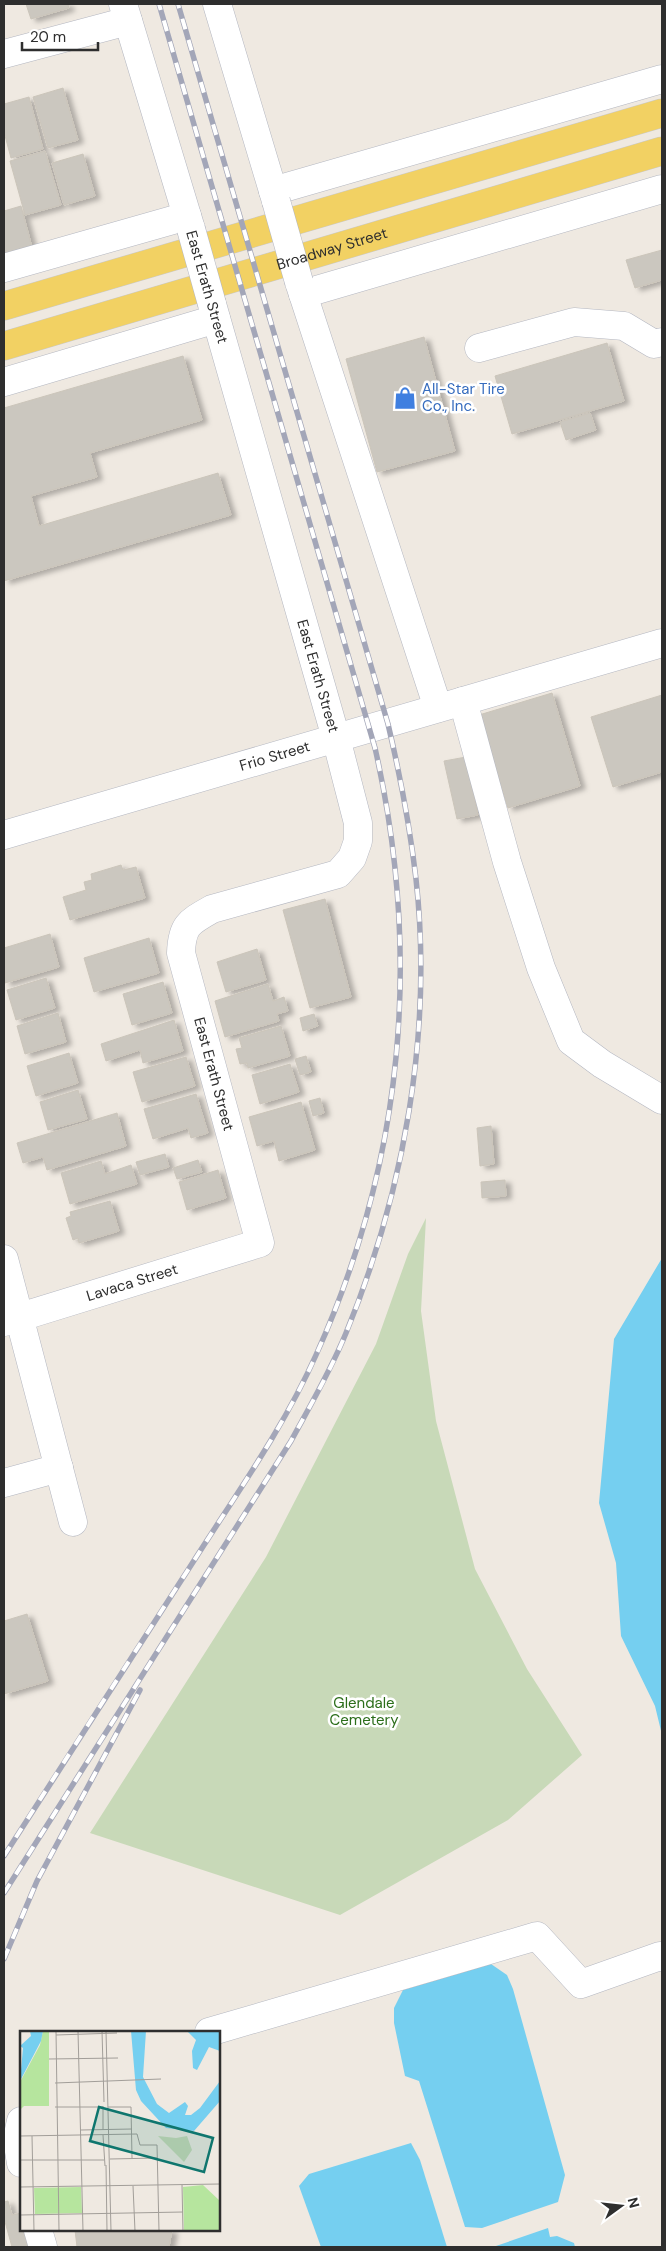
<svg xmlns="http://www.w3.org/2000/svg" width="666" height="2251" viewBox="0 0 666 2251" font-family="'DM Sans',sans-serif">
  <defs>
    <filter id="shadow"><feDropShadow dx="5.5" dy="3" stdDeviation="2.5" flood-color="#0004"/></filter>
  </defs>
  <rect width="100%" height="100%" fill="#efe9e1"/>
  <polygon fill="#c8d9b8" points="426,1218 421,1311 436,1421 475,1569 527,1669 582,1755 508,1820 340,1915 90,1833 266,1557 376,1344 408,1254"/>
  <g fill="#75cff0">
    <polygon points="662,1258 662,1735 655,1706 621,1636 616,1563 599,1503 614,1339"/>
    <polygon points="491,1964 507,1975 513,1989 565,2175 558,2202 482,2228 465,2227 419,2081 405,2076 394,2023 394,2008 403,1990"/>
    <polygon points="411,2143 420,2160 447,2247 321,2247 299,2186 309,2174"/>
    <polygon points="548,2228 550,2237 557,2236 574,2243 575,2247 493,2247"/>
  </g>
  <g fill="#cbc7bf" stroke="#cbc5ba" filter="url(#shadow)">
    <polygon points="26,4 68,4 69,8 31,19"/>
    <polygon points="63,88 78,140 48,148 33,97"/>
    <polygon points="29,97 43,149 11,158 4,132 4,104"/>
    <polygon points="45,151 61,205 25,215 10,161"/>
    <polygon points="83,154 95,196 64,205 52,163"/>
    <polygon points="21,206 33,251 6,259 4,251 4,211"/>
    <polygon points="662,250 662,280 635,288 626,260"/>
    <polygon points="424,337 455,451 377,472 346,359"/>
    <polygon points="607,343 624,401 512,434 495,376"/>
    <polygon points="183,356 202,420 90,453 97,477 31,496 39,526 218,473 231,515 4,581 4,408"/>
    <polygon points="590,413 596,430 566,440 560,422"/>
    <polygon points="552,693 580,786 508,808 479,715"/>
    <polygon points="662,695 662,772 613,787 591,717"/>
    <polygon points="466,757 478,815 457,819 444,761"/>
    <polygon points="121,865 123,870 136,867 145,898 70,920 63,897 86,890 84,882 92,880 91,874"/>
    <polygon points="325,899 351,997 310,1008 283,910"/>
    <polygon points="50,934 59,967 5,983 4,948"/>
    <polygon points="149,938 159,973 94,992 84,958"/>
    <polygon points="257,949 266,980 226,992 217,962"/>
    <polygon points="46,978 55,1008 16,1020 7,990"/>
    <polygon points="163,982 172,1013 132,1025 123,994"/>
    <polygon points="268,984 273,1001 284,997 288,1011 277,1014 279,1021 225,1037 215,1001"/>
    <polygon points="58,1013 66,1042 25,1054 17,1026"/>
    <polygon points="314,1014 318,1026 303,1031 300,1018"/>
    <polygon points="174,1020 183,1051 143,1063 140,1050 106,1061 101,1044"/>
    <polygon points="281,1026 290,1056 248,1068 247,1063 240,1064 236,1049 242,1048 239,1038"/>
    <polygon points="69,1053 78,1083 36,1096 27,1066"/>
    <polygon points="306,1056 311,1072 300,1075 295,1059"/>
    <polygon points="186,1057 195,1086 142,1102 133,1072"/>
    <polygon points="290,1064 299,1092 260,1104 252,1075"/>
    <polygon points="78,1090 87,1119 48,1130 40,1102"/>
    <polygon points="196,1094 208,1133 191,1138 188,1128 153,1139 144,1109"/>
    <polygon points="320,1098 324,1113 313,1116 309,1101"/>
    <polygon points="301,1102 315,1150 279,1161 274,1141 257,1146 249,1117"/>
    <polygon points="117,1113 126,1146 47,1170 43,1157 23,1163 17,1143"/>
    <polygon points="491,1126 494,1164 480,1166 477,1128"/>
    <polygon points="165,1154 169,1167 140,1175 136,1162"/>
    <polygon points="198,1160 202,1172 177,1179 173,1168"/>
    <polygon points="101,1161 105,1174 131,1165 137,1184 70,1204 61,1173"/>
    <polygon points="218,1170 226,1198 187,1210 179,1182"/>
    <polygon points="505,1180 506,1196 482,1198 481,1182"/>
    <polygon points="110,1201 119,1231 79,1243 78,1238 73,1240 66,1218 71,1216 70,1212"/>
    <polygon points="27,1614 48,1681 4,1694 4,1621"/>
    <polygon points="8,2201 12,2215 21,2213 21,2230 26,2230 31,2247 12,2247 4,2218 4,2202"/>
    <polygon points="75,2230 172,2230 169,2247 77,2247"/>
  </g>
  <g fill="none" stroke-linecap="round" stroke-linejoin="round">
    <defs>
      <g id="minor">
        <polyline points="123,4 191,229"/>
        <polyline points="217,4 276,201"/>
        <polyline points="4,54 128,21"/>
        <polyline points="273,191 662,79"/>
        <polyline points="4,268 187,216"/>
        <polyline points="299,282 438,708"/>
        <polyline points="303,294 662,189"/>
        <polyline points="479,348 574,322 624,326 654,344 662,342"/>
        <polyline points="4,382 216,319"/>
        <polyline points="463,701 507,862 541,968 571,1041 602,1064 662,1100"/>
        <path id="s1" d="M4,835L662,643"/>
        <polyline points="4,1259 73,1522"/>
        <path id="s2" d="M4,1322L260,1243L181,953C182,925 189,922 212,909L338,874L352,858L358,841V823L336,738L212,304"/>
        <polyline points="4,1483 59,1468"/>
        <polyline points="209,2032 537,1936 581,1984 660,1956 662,1957"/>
        <polyline points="21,2121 17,2139 21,2163"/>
        <polyline points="38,2230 43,2247"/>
      </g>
      <g id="major">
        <polyline points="4,306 662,113"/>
        <path id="s3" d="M4,346L662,151"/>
      </g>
    </defs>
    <use href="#minor" stroke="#b4b7c1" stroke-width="29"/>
    <use href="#major" stroke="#c9c9c9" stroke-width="29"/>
    <use href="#minor" stroke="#fff" stroke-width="28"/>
    <use href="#major" stroke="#f2d163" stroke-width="28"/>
    <defs>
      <g id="rail">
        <path d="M4,1856C67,1757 131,1658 195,1559C237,1493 284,1427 316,1355C404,1160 422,955 375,748L159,4"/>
        <path d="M4,1893L291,1441C310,1406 331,1370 346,1333C404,1192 433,1032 416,879C410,827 400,775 388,724L178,4"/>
        <polyline points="4,1959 37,1881 140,1690"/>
      </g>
    </defs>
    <use href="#rail" stroke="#a3a6b8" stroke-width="5.5"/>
    <use href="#rail" stroke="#fff" stroke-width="4" stroke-dasharray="11" stroke-linecap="butt"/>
    <defs>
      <g id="minor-bridge">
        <polyline points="276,201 299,282"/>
        <polyline points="191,229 212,304"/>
      </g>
    </defs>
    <use href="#minor-bridge" stroke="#b4b7c1" stroke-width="29" stroke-linecap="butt"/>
    <use href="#minor-bridge" stroke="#fff" stroke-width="28"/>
  </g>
  <defs>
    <symbol id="shop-bare" viewBox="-9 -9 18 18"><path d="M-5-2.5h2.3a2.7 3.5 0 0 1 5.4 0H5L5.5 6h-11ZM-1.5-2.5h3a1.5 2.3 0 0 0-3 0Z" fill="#3f7fe0" stroke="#fff" stroke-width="2.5" paint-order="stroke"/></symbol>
  </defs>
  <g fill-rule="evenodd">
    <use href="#shop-bare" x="389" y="382" width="32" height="32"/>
  </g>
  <g text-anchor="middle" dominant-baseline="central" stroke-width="5" stroke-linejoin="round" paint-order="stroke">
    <g font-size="15" fill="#2e2e2e" stroke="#fff">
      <text stroke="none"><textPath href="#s3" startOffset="342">Broadway Street</textPath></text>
      <text transform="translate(207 287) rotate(74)">East Erath Street</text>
      <text transform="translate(318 676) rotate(74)">East Erath Street</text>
      <text stroke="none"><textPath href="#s1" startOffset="282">Frio Street</textPath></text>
      <text transform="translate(214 1074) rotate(75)">East Erath Street</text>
      <text stroke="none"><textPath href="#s2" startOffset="134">Lavaca Street</textPath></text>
    </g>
    <g font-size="15" fill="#366cbe" stroke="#fff" text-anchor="start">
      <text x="422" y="389">All-Star Tire<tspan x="422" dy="17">Co., Inc.</tspan></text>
    </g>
    <g font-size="15" fill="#2c6e1b" stroke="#fff">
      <text x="364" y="1703">Glendale<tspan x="364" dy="17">Cemetery</tspan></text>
    </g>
  </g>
  <g transform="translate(20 2031)">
    <rect width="200" height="200" fill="#efe9e1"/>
    <path d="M23,0H29V75H4L0,79V51L20,14ZM183,154L200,170V200H164L163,156ZM61,156L62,182L15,183L14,157Z" fill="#b6e59e"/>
    <path d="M138,105L156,107L167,105L172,119L164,131Z" fill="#c8d9b8"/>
    <path d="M10,0H23L21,10L0,50L3,17L0,15L11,5ZM111,0H126L123,46L137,73L149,82L165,71L168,75L165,84H171L180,77L200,50V70L174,100L146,97L121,70L116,59ZM167,0H200V20L189,16L177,39L173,37L172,20L176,9Z" fill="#75cff0"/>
    <path fill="none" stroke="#a29e99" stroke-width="1" d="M36,0L39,200M58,0L63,200M82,0L84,71M86,0L91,200M36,4L97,2M29,28L98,27M35,52L141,48M83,75V99M35,76H83M88,76H111L112,127M61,99L112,98M83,104L85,135M0,105L117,103L120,114H137L139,200M12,105L14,200M90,128L137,127M0,129H84M86,134L87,200M162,154L163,200M113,155L115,200M0,156L200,153M0,184L163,181"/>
    <path fill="#0f766e" fill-opacity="0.15" stroke="#0f766e" stroke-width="2.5" d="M79,76L193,107L184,141L70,110Z"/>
    <rect width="200" height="200" fill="none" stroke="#2e2e2e" stroke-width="2.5"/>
  </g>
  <rect width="666" height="2251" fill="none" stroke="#2e2e2e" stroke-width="10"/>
  <g transform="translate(621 2206) rotate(75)" stroke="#ffffff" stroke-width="4" paint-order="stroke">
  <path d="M0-4L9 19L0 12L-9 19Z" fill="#2e2e2e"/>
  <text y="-8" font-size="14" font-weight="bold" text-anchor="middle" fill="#2e2e2e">N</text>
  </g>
  <path d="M22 42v8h76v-8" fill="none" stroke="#2e2e2e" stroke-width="2.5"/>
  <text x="30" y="42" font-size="15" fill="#2e2e2e" stroke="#ffffff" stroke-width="4" paint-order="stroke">20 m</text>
</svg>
